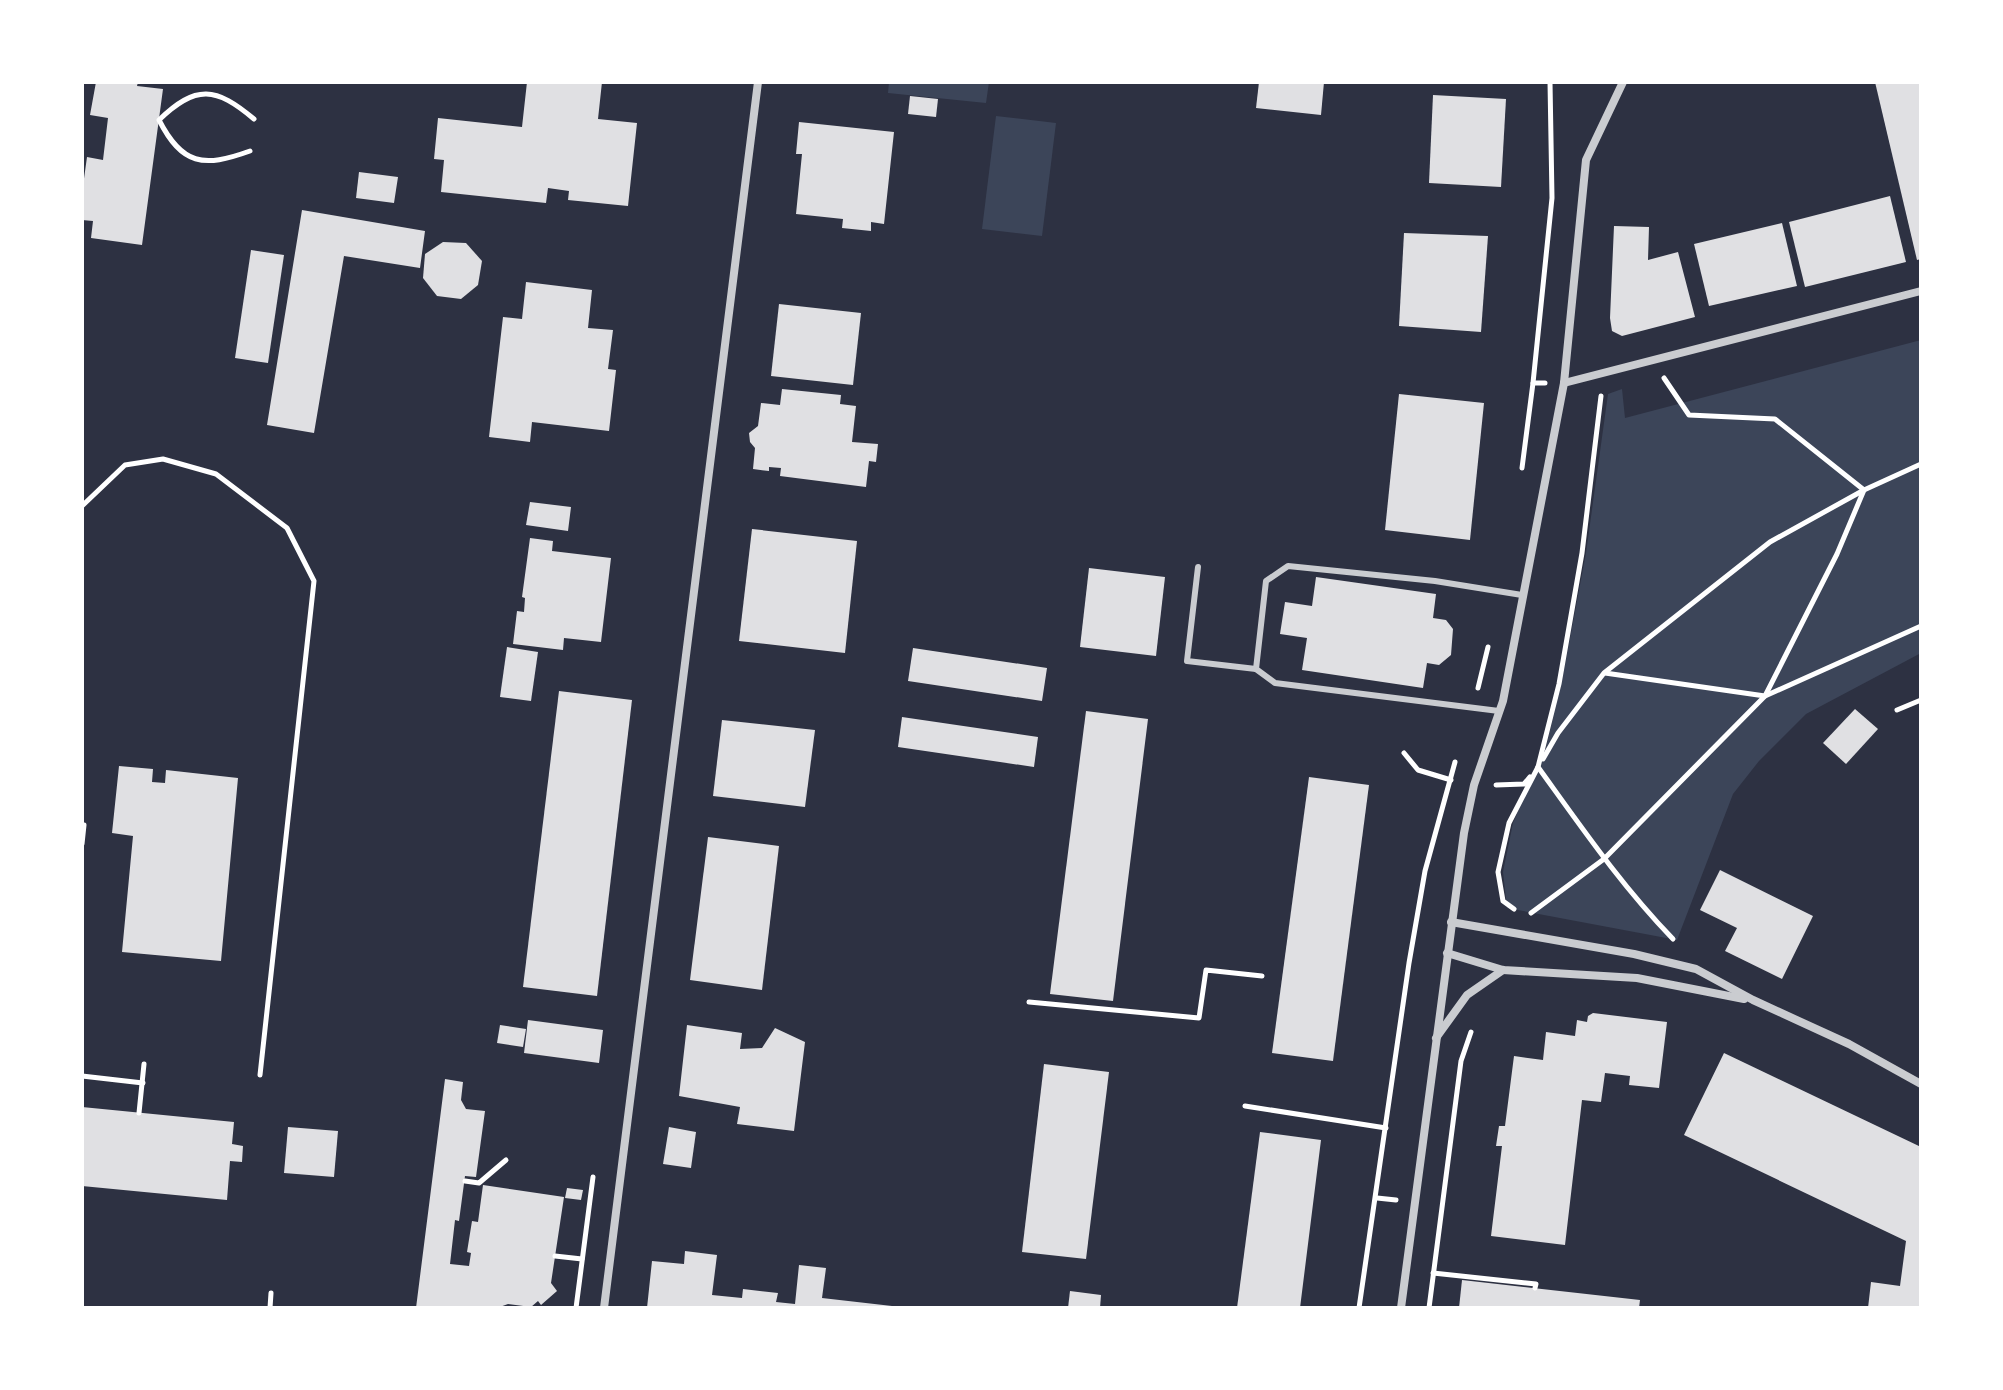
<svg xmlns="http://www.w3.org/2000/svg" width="2003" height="1390" viewBox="0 0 2003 1390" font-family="Commissioner,sans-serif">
  <rect width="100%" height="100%" fill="#2d3142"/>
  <g fill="#3c4559">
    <polygon points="889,82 989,82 986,103 888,93"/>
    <polygon points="996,116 1056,123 1042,236 982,229"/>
    <polygon points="1921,340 1921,653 1806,714 1759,761 1733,794 1677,940 1507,908 1503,872 1513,823 1546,747 1562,681 1586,553 1608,394 1622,389 1625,418"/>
  </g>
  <g fill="#e0e0e3">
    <polygon points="96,82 138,82 137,86 163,89 142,245 91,238 93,221 82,220 82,193 87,157 103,160 108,118 90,115"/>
    <polygon points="527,82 602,82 598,119 637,123 628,206 568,200 569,191 548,188 546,203 441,192 444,160 434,159 438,118 522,127"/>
    <polygon points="1259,82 1324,82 1321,115 1256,108"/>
    <polygon points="1875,82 1921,82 1921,259 1917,260"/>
    <polygon points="1433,95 1506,99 1501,187 1429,183"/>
    <polygon points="910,96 938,99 936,117 908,114"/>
    <polygon points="799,122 894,132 884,224 871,222 871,231 842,228 843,219 796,214 802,154 796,154"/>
    <polygon points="359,172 398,177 394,203 356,198"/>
    <polygon points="1890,196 1906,262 1805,287 1789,222"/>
    <polygon points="302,210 425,231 420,268 344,256 314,433 267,425"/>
    <polygon points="1782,223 1797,286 1709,306 1694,244"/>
    <polygon points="1614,226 1649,227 1648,260 1678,252 1695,317 1622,336 1612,331 1610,318"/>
    <polygon points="1404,233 1488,236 1481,332 1399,326"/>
    <polygon points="443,242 466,243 482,261 478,285 461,299 437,296 423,278 425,254"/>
    <polygon points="251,250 284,255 268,363 235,358"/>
    <polygon points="526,282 592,290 588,328 613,330 608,369 616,370 609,431 532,422 530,442 489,437 503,317 522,319"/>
    <polygon points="779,304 861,313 853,385 771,376"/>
    <polygon points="782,389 841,395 840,404 856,406 852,442 878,444 876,462 869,461 866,487 780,476 781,468 769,467 769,471 753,469 755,448 750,442 749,433 758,426 761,403 780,405"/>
    <polygon points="1399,394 1484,403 1470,540 1385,530"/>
    <polygon points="530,502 571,507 568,531 526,525"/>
    <polygon points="752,529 857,541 845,653 739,641"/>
    <polygon points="530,538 553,541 552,551 611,558 601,642 564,638 563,650 513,644 517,611 524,612 525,598 522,597"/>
    <polygon points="1089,568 1165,577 1156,656 1080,647"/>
    <polygon points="1316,577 1436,594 1433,618 1446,620 1453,629 1451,655 1439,665 1427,663 1423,688 1302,670 1307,638 1280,634 1285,602 1312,606"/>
    <polygon points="507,647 538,652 531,701 500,697"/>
    <polygon points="913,648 1047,668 1042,701 908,681"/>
    <polygon points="559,691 632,700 597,996 523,987"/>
    <polygon points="1855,709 1878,729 1846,764 1823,743"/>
    <polygon points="1086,711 1148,719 1113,1001 1050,994"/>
    <polygon points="902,717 1038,737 1034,767 898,747"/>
    <polygon points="722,720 815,730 805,807 713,796"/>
    <polygon points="119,766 153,769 152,782 165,783 166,770 238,778 221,961 122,952 133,836 112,833"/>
    <polygon points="1309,777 1369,785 1333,1061 1272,1053"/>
    <polygon points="708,837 779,846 762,990 690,980"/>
    <polygon points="1720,870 1813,916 1782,979 1725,951 1737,928 1700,910"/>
    <polygon points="1593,1013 1667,1022 1659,1088 1629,1085 1630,1076 1605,1073 1601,1102 1582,1100 1565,1245 1491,1236 1502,1146 1496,1146 1499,1126 1505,1126 1514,1056 1543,1060 1546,1032 1575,1036 1577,1020 1587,1022 1588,1016"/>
    <polygon points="528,1020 603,1030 599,1063 524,1053"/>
    <polygon points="500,1025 526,1029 523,1047 497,1043"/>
    <polygon points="687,1025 742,1033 740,1049 762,1048 775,1028 805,1042 794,1131 737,1124 740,1107 679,1096"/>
    <polygon points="1724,1053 1921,1147 1921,1308 1868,1308 1871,1282 1900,1286 1906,1241 1684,1135"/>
    <polygon points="1044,1064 1109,1072 1086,1259 1022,1252"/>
    <polygon points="445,1079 463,1082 461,1100 466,1109 485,1111 476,1177 465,1176 459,1221 455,1220 450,1264 469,1266 471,1253 467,1252 472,1221 478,1222 483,1185 564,1197 551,1283 557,1291 541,1305 538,1301 531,1307 508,1304 497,1308 416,1308"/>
    <polygon points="82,1107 234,1122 232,1144 243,1146 242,1162 230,1161 227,1200 82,1186"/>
    <polygon points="288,1127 338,1131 334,1177 284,1173"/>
    <polygon points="669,1127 696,1132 691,1168 663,1164"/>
    <polygon points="1260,1132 1321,1140 1300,1308 1237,1308"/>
    <polygon points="567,1188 583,1190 581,1200 565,1198"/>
    <polygon points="685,1251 717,1255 712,1295 742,1298 743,1289 778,1293 776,1302 795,1304 799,1265 826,1268 822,1298 892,1306 892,1308 647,1308 652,1261 684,1264"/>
    <polygon points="1462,1280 1640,1300 1639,1308 1459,1308"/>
    <polygon points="1070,1291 1101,1295 1100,1308 1068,1308"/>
  </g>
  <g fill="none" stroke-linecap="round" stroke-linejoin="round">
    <g stroke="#fff" stroke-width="5">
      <path d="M250,151C203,168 182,165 159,120C196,84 216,87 254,119"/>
      <polyline points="1533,383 1552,198 1550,82"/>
      <polyline points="1522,468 1533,383 1545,383"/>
      <polyline points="82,506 125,465 163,459 216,474 287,528 314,581 260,1075"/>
      <polyline points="1605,673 1765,696 1921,626"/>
      <polyline points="1478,688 1488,647"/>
      <polyline points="1897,710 1921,700"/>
      <polyline points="1404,753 1418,770 1451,780"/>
      <polyline points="1543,759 1558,733 1604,673 1770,542 1864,490 1921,464"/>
      <path d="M1538,767C1582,828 1621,885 1673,939"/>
      <polyline points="1496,785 1524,784 1530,777"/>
      <polyline points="82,844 84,825"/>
      <polyline points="1514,909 1503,901 1498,872 1509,823 1538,767 1559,684 1582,553 1601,396"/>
      <polyline points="1531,913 1604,859 1765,696 1837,554 1864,490 1775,419 1689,415 1664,378"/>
      <polyline points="1029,1002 1199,1018 1206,970 1262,976"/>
      <polyline points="82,1076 143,1083"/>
      <polyline points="1245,1106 1386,1128"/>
      <polyline points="139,1113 144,1064"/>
      <polyline points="465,1181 479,1183 506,1160"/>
      <polyline points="1377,1198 1396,1200"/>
      <polyline points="555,1256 582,1259"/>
      <polyline points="1433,1273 1536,1284 1535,1288"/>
      <polyline points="270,1308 271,1293"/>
      <polyline points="576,1308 593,1177"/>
      <polyline points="1359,1308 1409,963 1425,871 1455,762"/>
      <polyline points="1429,1308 1461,1061 1471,1032"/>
    </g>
    <g stroke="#caccd0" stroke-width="6">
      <polyline points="1198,567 1187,661 1256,669"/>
      <polyline points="1499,711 1275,683 1256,669 1266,581 1288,566 1435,581 1522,595"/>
    </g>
    <g stroke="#caccd0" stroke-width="8">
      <polyline points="1564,383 1921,291"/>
      <polyline points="1451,922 1634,954 1696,969 1753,1000 1849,1044 1921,1084"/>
      <polyline points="1447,953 1503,970 1637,978 1744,999"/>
      <polyline points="1436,1038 1467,995 1503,970"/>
      <polyline points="604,1308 758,82"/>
      <polyline points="1401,1308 1464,833 1474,785 1503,701 1564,383 1586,160 1623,82"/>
    </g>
  </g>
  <rect width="2003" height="1390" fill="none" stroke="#ffffff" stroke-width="168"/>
</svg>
